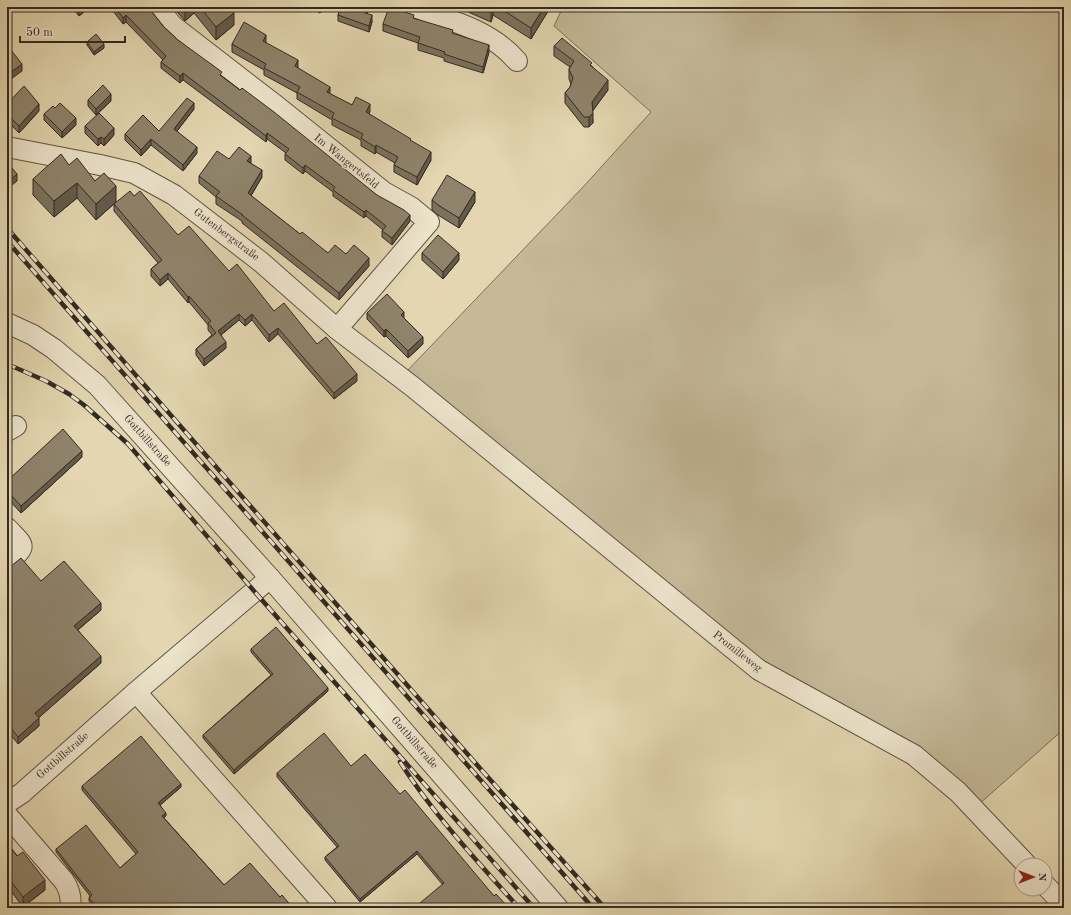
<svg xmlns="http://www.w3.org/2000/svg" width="1071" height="915" viewBox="0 0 1071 915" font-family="'Old Standard TT',serif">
  <rect width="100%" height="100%" fill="#e3d6b0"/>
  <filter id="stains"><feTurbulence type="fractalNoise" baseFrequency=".005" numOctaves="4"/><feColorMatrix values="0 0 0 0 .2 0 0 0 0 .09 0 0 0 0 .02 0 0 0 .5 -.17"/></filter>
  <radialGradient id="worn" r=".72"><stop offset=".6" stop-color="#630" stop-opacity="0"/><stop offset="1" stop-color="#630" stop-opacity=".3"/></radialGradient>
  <polygon fill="#c5b998" stroke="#7c725c" points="563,7 1064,7 1064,729 978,805 755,663 407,371 584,186 651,112 554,26"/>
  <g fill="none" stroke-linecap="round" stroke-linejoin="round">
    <defs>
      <g id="minor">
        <polyline points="157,7 173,26 274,104 384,192 411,207 429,222 337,329"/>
        <path d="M411,7C448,19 491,30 517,61"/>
        <polyline points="7,147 100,165 134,173 174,195 261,262 337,329 413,387 759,670 914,755 958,792 1027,865"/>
        <polyline points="7,323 33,335 54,349 97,385 270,578 558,908"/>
        <polyline points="7,431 16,426"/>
        <path d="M7,528C25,547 28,545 7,563"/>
        <polyline points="136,692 327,908"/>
        <polyline points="7,803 22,793 136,692 270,578"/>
        <path d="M7,815L64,881C69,889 72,898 70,908"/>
        <polyline points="1045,885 1064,905"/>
      </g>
    </defs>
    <use href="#minor" stroke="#5f5545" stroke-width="22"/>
    <use href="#minor" stroke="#ede4cc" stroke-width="20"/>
    <defs>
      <g id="rail">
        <polyline points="7,228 478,766 605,908"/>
        <polyline points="7,241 593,908"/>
        <polyline points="7,364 46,381 69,394 84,405 128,444 254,591 534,908"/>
        <path d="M400,762C434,815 477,861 519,908"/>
      </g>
    </defs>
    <use href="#rail" stroke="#332a21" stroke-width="4.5"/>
    <use href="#rail" stroke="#ede4cc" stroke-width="3" stroke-dasharray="9" stroke-linecap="butt"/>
  </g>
  <g fill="#7b715c" stroke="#332a21">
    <polygon points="72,7 90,7 79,16"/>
    <polygon points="110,7 148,7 164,27 178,40 222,76 410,221 392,245 382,237 382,231 383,230 366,216 364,218 333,196 333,192 305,171 303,174 285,160 285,154 286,153 267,139 266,142 183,80 180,83 161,68 161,62 163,60 126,22 123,24"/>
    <polygon points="173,7 229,7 234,25 216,40 194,13 185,21"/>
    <polygon points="311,7 324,7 320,13"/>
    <polygon points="341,7 369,7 367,13 372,22 369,32 338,21 338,15"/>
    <polygon points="460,7 550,7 550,8 531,39 493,15 491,22 468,12 468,11"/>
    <polygon points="414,18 453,34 489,52 483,73 444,61 444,58 418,50 418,43 383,31 383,24"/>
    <polygon points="87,42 104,48 94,55 87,45"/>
    <polygon points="266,42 266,43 330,94 352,105 370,111 369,114 411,141 431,160 417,185 394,172 394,165 395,163 376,152 375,154 361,146 361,140 332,125 332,120 297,99 297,93 264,75 264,70 232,52 232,44"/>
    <polygon points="554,46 592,66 608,90 592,111 593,123 589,127 584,127 565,103 565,93 570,87 571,84 569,79 569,69 570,67 554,56"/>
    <polygon points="88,100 111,101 96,115 88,106"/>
    <polygon points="7,104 39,111 19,133 7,121"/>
    <polygon points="194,109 177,131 197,153 183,171 151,145 141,156 125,140 125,134 159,131"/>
    <polygon points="44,114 76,125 62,138 44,120"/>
    <polygon points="85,126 114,135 104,146 101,143 98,146 85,133"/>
    <polygon points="229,159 251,163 262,177 251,196 300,234 328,253 346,254 369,266 339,300 242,223 242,221 216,204 216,197 199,183 199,176"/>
    <polygon points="69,165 95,181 116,202 96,220 77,198 54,217 33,195 33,179"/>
    <polygon points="134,196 178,235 229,271 274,311 317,344 357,381 334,399 278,334 269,342 252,320 245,326 239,320 221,335 226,348 204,366 196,355 196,349 212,335 208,330 208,325 189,302 188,303 168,279 160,286 151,276 151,269 158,263 114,211 114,204"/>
    <polygon points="432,200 475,202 459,228 438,215 432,210"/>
    <polygon points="422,253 459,260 443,279 422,260"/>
    <polygon points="367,313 404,318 423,344 408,358 386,336 384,337 367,319"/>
    <polygon points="82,457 21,513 7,498 7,481"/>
    <polygon points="41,581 101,610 78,630 101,663 38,718 39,726 18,744 10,734 7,737"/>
    <polygon points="251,649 328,691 234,774 203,738 203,735 271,675 251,652"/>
    <polygon points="351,766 400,794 494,896 509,908 442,884 417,854 360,902 325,860 325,857 337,847 277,777 277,773"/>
    <polygon points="82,786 181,787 160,805 166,816 164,818 224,885 280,897 293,908 95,908 89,901 89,898 90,896 56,852 56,849 120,868 136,854 82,790"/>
    <polygon points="7,843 45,890 23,907 7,886"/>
  </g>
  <g fill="#645c4b" stroke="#332a21">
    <polygon points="82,7 90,7 79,16 79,9"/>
    <polygon points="186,7 194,7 194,13 185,21 185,8"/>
    <polygon points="320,7 324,7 320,13"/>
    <polygon points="367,7 369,7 365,19 365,13"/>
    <polygon points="492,7 493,7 493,15 491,22 491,11"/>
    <polygon points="544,7 550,7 550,8 531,39 531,28"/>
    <polygon points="234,13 234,25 216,40 216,27"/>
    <polygon points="126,15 126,22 123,24 123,18"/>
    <polygon points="372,15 372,22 369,32 369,26"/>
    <polygon points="266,35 266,42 263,49 263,41"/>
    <polygon points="104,44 104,48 94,55 94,52"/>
    <polygon points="489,45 489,52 483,73 483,67"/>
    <polygon points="298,60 298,68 295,74 295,66"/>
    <polygon points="22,64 22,71 7,82 7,75"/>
    <polygon points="183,73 183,80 180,83 180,76"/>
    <polygon points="608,80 608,90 592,112 592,102"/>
    <polygon points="330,87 330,95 327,92"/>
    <polygon points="111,94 111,101 96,115 96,109"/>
    <polygon points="194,103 194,109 174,135 174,129"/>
    <polygon points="39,104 39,111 19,133 19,126"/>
    <polygon points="370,104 370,111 366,120 366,112"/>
    <polygon points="593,113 593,123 589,127 589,117"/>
    <polygon points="76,118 76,125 62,138 62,132"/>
    <polygon points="114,128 114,135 104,146 104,139"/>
    <polygon points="267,133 267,139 266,142 266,136"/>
    <polygon points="101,137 101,143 98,146 98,139"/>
    <polygon points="151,139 151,145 141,156 141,150"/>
    <polygon points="376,145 376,152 375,154 375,147"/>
    <polygon points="197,147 197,153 183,171 183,165"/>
    <polygon points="431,152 431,160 417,185 417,177"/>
    <polygon points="251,156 251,163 247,161"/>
    <polygon points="305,165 305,171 303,174 303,168"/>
    <polygon points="262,170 262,177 248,200 248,193"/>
    <polygon points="17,174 17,181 7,189 7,183"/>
    <polygon points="77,183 77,198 54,217 54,201"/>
    <polygon points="116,186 116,202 96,220 96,204"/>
    <polygon points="475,192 475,202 459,228 459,218"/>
    <polygon points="366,210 366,216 364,218 364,212"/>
    <polygon points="410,215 410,221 392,245 392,238"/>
    <polygon points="459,253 459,260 443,279 443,272"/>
    <polygon points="369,258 369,266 339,300 339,293"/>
    <polygon points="168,273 168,279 160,286 160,280"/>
    <polygon points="189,296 189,302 188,303 188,297"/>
    <polygon points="404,312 404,319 401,315"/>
    <polygon points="239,314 239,320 218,337 218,331"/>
    <polygon points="252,314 252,320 245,326 245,320"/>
    <polygon points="278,328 278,334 269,342 269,335"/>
    <polygon points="386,329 386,336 384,337 384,331"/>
    <polygon points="423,337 423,344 408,358 408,351"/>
    <polygon points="226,342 226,348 204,366 204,359"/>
    <polygon points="357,374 357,381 334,399 334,393"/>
    <polygon points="82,451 82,457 21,513 21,506"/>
    <polygon points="101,603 101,610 74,633 74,626"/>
    <polygon points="101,656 101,663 35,721 35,713"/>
    <polygon points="328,688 328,691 234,774 234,770"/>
    <polygon points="39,718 39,726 18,744 18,737"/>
    <polygon points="10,727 10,734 7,737 7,729"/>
    <polygon points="181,784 181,787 158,807 158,803"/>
    <polygon points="166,813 166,816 162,820 162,816"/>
    <polygon points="417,851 417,854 360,902 360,899"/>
    <polygon points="45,880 45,890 23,907 23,897"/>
  </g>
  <g fill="#8f836b" stroke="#332a21">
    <polygon points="77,7 82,7 79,9"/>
    <polygon points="115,7 148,7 164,27 178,40 222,72 220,75 240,90 242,88 274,112 377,195 404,210 410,215 392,238 382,231 386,226 366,210 364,212 333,190 335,187 305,165 303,168 285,154 289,149 267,133 266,136 183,73 180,76 161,62 166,56 126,15 123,18"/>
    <polygon points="200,7 229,7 234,13 216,27"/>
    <polygon points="341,7 367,7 365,13 372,15 369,26 338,15"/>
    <polygon points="389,7 414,15 413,18 453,30 452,33 489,45 483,67 444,54 445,52 418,43 420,37 383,24"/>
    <polygon points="481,7 492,7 491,11"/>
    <polygon points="498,7 544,7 531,28"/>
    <polygon points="244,22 266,35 263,41 298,60 295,66 330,87 327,92 352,105 356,97 370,104 366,112 411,139 410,140 431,152 417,177 394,165 398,157 376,145 375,147 361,138 363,134 332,118 334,113 297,92 300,87 264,68 266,64 232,44"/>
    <polygon points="96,34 104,44 94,52 87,42"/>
    <polygon points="562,38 592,63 590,65 608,80 592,102 593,113 589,117 584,117 565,93 570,87 573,78 569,69 574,61 554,46"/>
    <polygon points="7,45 22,64 7,75"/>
    <polygon points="103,85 111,94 96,109 88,100"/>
    <polygon points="24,86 39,104 19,126 7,114 7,104"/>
    <polygon points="187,98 194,103 174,129 197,147 183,165 151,139 141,150 125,134 143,115 159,131"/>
    <polygon points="60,103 76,118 62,132 44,114 53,106 55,108"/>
    <polygon points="99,113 114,128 104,139 101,137 98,139 85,126"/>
    <polygon points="239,147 251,156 247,161 262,170 248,193 300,234 302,232 328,253 335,245 346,254 354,245 369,258 339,293 242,215 243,215 216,196 220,192 199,176 217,151 229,159"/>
    <polygon points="61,154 69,165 77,158 95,181 104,173 116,186 96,204 77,183 54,201 33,179"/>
    <polygon points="7,162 17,174 7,183"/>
    <polygon points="447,175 475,192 459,218 438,205 432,200"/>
    <polygon points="130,191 134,196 140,191 178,235 189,226 229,271 237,264 274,311 284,303 317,344 326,337 357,374 334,393 278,328 269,335 252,314 245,320 239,314 218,331 226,342 204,359 196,349 216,333 208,323 211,321 189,296 188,297 168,273 160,280 151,269 162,260 114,204"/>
    <polygon points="438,235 459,253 443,272 422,253"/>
    <polygon points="387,294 404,312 401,315 423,337 408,351 386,329 384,331 367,313"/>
    <polygon points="63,429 82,451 21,506 7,491 7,481"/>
    <polygon points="21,558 41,581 64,561 101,603 74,626 101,656 35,713 39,718 18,737 10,727 7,729 7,566 10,567"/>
    <polygon points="276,627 328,688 234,770 203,735 273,674 251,649"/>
    <polygon points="324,733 351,766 365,754 400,794 405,790 494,896 496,894 509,908 414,908 444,883 417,851 360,899 325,857 339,846 277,773"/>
    <polygon points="141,736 181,784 158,803 166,813 162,816 224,885 250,863 280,897 282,895 293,908 98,908 89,898 92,895 56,849 86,825 120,868 138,852 82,786"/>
    <polygon points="7,843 17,856 23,852 45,880 23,897 7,876"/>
  </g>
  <g text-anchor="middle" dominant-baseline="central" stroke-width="3" stroke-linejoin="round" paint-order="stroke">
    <g font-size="11" fill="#332a21" stroke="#ede4cc">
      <text transform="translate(346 162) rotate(39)">Im Wangertsfeld</text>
      <text transform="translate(226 235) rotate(37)">Gutenbergstraße</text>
      <text transform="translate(147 441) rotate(48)">Gottbillstraße</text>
      <text transform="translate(737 652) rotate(38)">Promilleweg</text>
      <text transform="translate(414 743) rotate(49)">Gottbillstraße</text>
      <text transform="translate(63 756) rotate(-41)">Gottbillstraße</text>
    </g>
  </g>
  <rect width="1071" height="915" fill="none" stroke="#e3d6b0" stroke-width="24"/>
  <rect x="8" y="8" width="1055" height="899" fill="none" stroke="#332a21" stroke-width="2"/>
  <rect x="12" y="12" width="1047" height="891" fill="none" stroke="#332a21"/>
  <g transform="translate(1033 877) rotate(90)"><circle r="19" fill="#ede4cc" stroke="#a39a88"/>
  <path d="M0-3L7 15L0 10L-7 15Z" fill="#8f2418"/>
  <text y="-6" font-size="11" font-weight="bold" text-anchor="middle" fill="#332a21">N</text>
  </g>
  <path d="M20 36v6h105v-6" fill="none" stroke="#332a21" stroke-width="2"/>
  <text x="26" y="36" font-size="12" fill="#332a21" stroke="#ede4cc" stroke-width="3" paint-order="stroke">50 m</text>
  <rect width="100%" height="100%" filter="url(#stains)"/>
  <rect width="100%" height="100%" fill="url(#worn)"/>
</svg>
